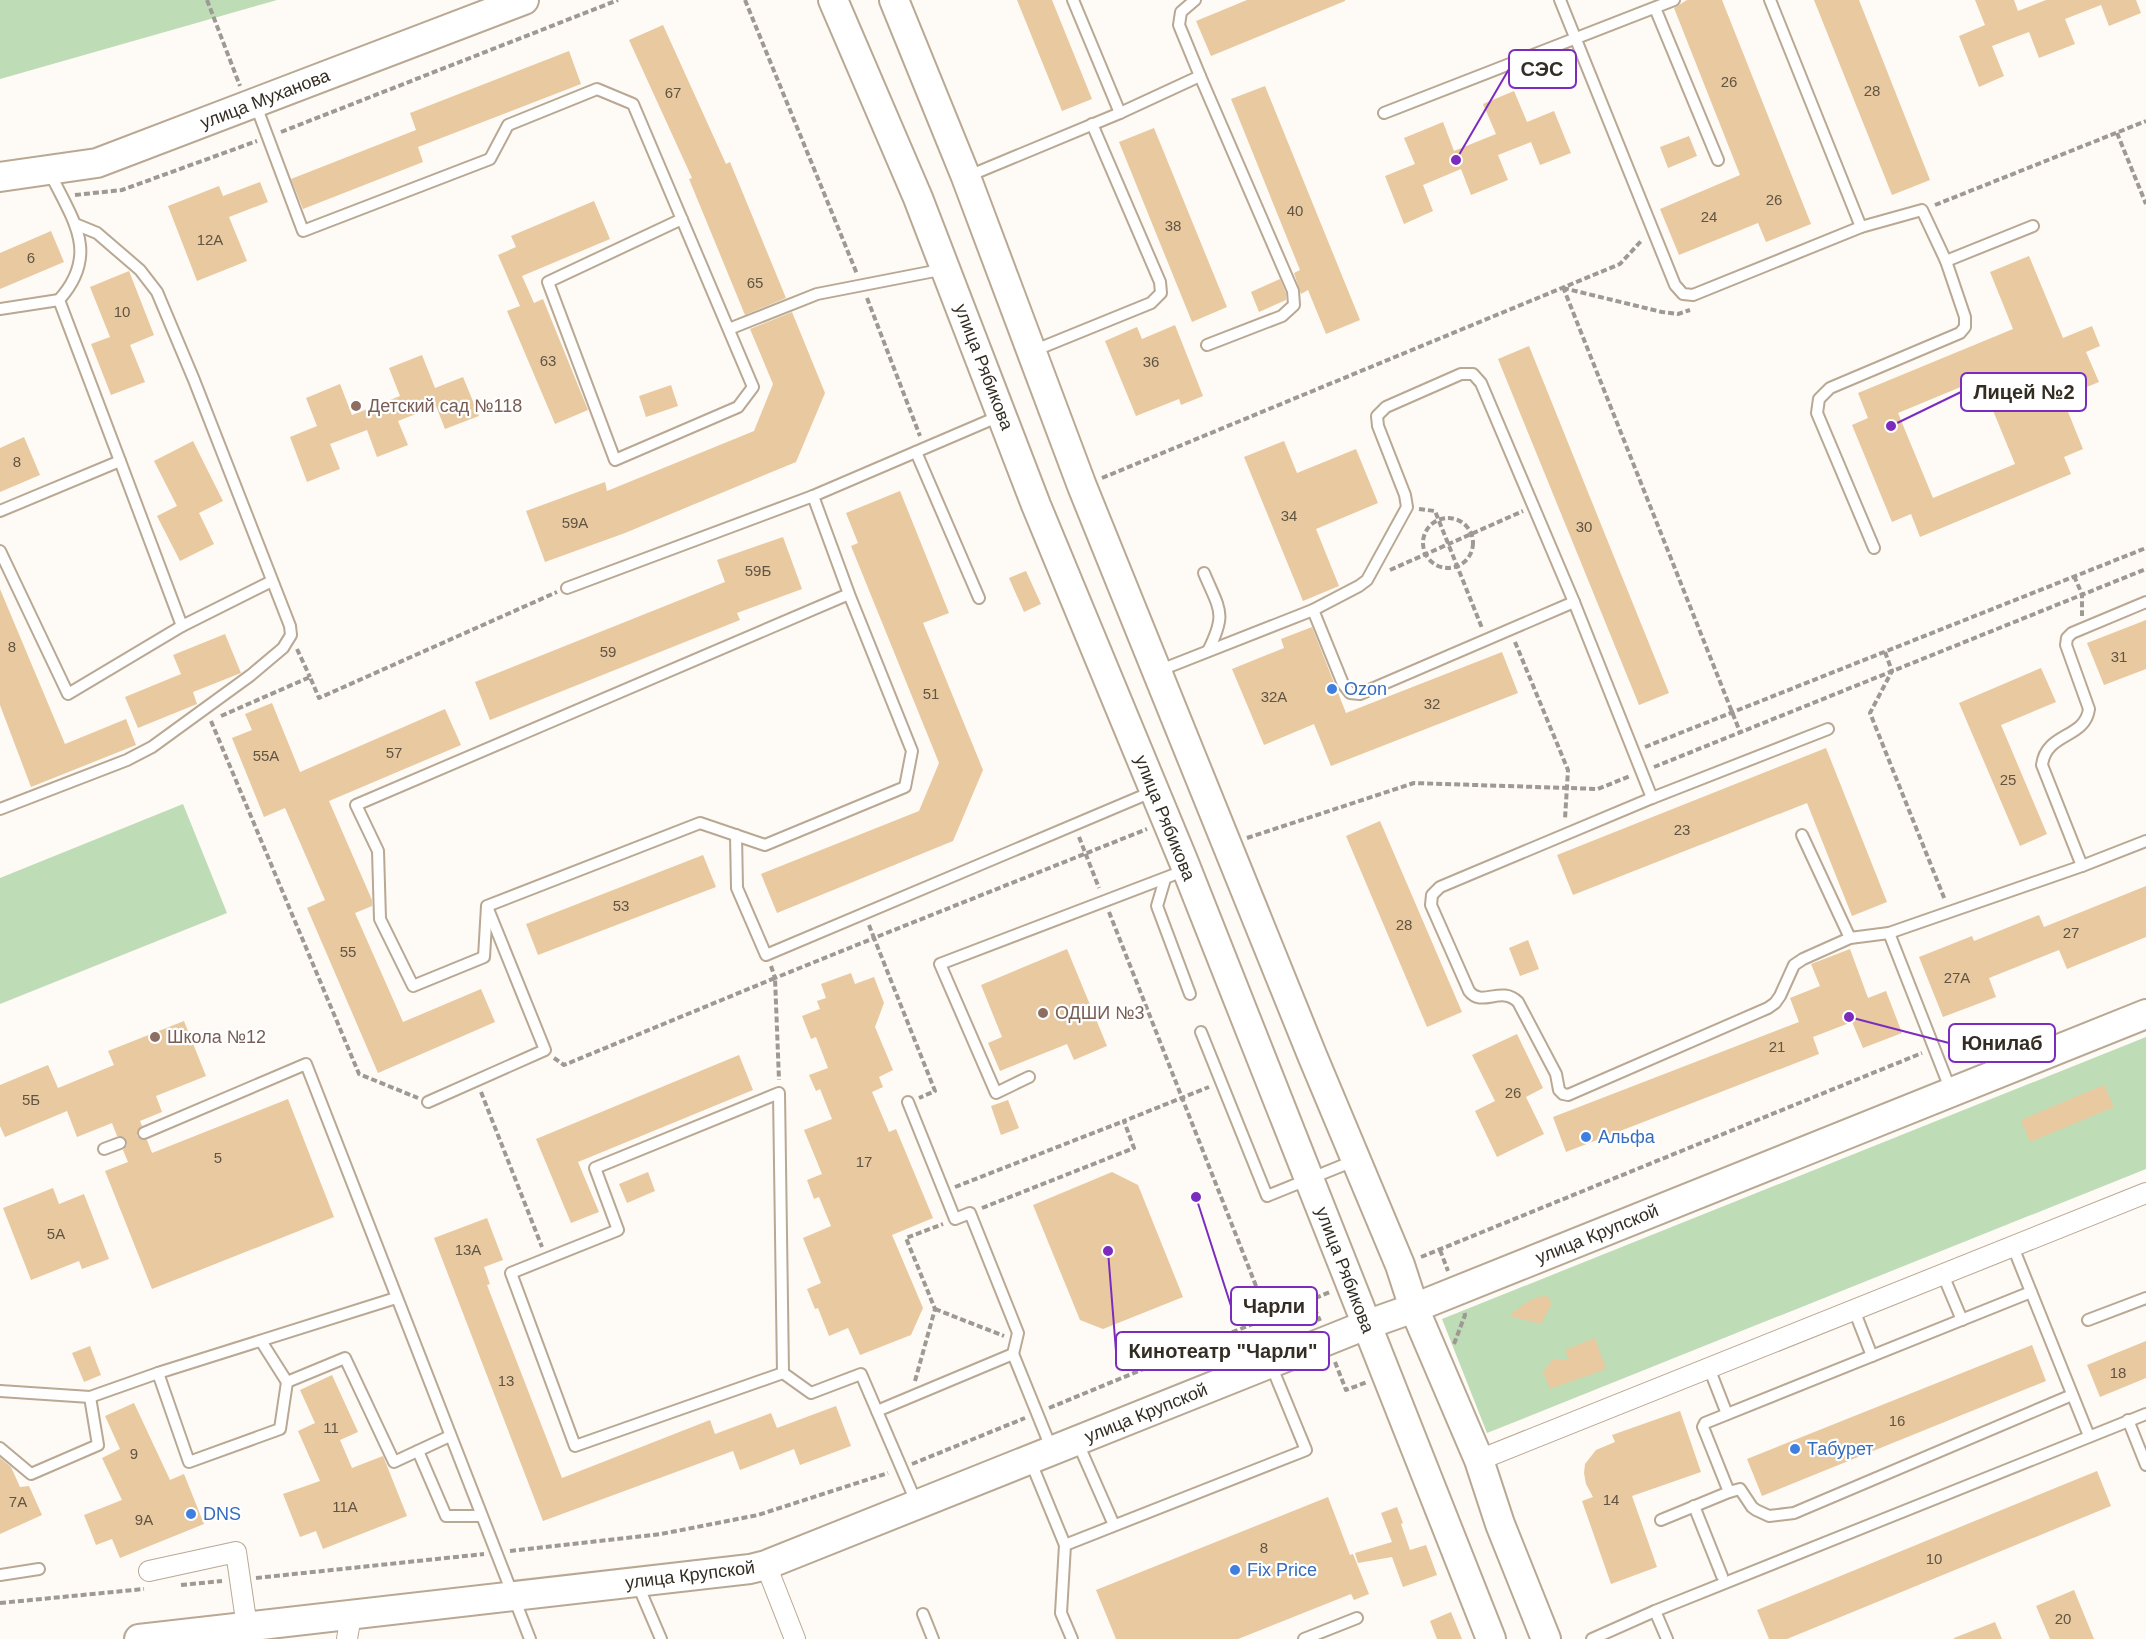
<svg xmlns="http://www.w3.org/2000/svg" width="2146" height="1639" viewBox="0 0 2146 1639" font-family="Helvetica,sans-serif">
  <rect width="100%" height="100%" fill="#fefaf5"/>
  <g fill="#bedcb6">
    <polygon points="0,0 277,0 0,79"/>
    <polygon points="183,804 227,913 0,1004 0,878"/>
    <polygon points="2146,1037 2146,1169 1487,1433 1442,1319"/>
  </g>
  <g fill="#e9c9a0" fill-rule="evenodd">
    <polygon points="1017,0 1052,0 1092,99 1062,111"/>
    <polygon points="1247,0 1345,0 1345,1 1211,56 1196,21"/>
    <polygon points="1687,0 1722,0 1811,224 1766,242 1758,223 1679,255 1660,209 1740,175 1674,8"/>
    <polygon points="1814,0 1859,0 1930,180 1892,195"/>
    <polygon points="1975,0 2014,0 2018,11 2046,0 2136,0 2141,13 2109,26 2101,5 2065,19 2075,44 2039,58 2029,32 1992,46 2004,76 1979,87 1959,36 1985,25"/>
    <polygon points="663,25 726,164 730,162 786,298 745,315 689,179 692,178 629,40"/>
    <polygon points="569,51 581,84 418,147 423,162 303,209 291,179 416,130 410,113"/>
    <polygon points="1265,86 1360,320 1326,334 1308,290 1301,294 1294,273 1300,270 1231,99"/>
    <polygon points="1514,91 1527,122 1554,111 1571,153 1540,165 1531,142 1498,155 1508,180 1471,195 1461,169 1423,185 1433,211 1404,224 1385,176 1415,164 1404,138 1443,122 1454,151 1496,134 1483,104"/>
    <polygon points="1154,128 1227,307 1192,322 1119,142"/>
    <polygon points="1689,136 1697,156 1668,168 1660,147"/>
    <polygon points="260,182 268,202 229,217 247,261 197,281 168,206 219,186 223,196"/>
    <polygon points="594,201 610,239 522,276 534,303 543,299 588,410 555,424 507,311 520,306 498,255 516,247 511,236"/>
    <polygon points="51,231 64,262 0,289 0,253"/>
    <path d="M2029,256L2063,338L2092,326L2100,346L2086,352L2099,382L2062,397L2083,449L2064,457L2071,474L1920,537L1911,514L1892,522L1852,425L1868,418L1858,393L2013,329L1990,272ZM1980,379L2015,464L1933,498L1898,413Z"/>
    <polygon points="129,271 154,335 130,345 145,382 111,395 91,344 110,337 90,287"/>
    <polygon points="1280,279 1286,293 1286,300 1259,312 1251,292"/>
    <polygon points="792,312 825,393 796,462 625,533 545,562 526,511 605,482 607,491 754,431 773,384 750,329"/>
    <polygon points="1175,325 1203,396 1181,405 1179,399 1136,416 1105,341 1137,327 1142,339"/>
    <polygon points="1529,346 1669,693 1639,705 1498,359"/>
    <polygon points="422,355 435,388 463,377 479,416 445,429 436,406 398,421 408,445 377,457 367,430 330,444 340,469 307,482 290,437 317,426 306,398 340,384 352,415 400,396 389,368"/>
    <polygon points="671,385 678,406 646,417 639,396"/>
    <polygon points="24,437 40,475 0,492 0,448"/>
    <polygon points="193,441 223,501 199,513 214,544 180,561 157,516 177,506 154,461"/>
    <polygon points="1284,441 1297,473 1356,449 1378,503 1316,529 1339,586 1303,601 1244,457"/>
    <polygon points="900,491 949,613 923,623 983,770 953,841 777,913 761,874 919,811 939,763 851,546 858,543 846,513"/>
    <polygon points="783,537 802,589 737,613 740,620 490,720 475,682 725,582 717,560"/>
    <polygon points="1026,571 1041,604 1024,612 1009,578"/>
    <polygon points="0,589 65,744 126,719 136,745 31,787 0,705"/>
    <polygon points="2146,620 2146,669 2104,685 2087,643"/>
    <polygon points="1312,627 1346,713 1502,652 1518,693 1331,766 1314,724 1264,745 1232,669 1284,648 1281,639"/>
    <polygon points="225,634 241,673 193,692 197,704 138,728 125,697 181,674 173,655"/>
    <polygon points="2041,668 2056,702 2001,725 2047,834 2020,846 1959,703"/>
    <polygon points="272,703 300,772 445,709 461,745 329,801 372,900 372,906 355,913 403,1022 481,989 495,1022 378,1073 307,908 325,900 285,808 264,817 232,738 252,730 245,714"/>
    <polygon points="1826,748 1887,902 1852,916 1807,803 1573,895 1557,855"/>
    <polygon points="1380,821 1462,1012 1427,1027 1346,836"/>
    <polygon points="703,855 716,887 538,955 526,924"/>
    <polygon points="2146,886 2146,937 2067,969 2059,950 1989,978 1996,997 1943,1017 1919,957 1972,936 1974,941 2039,915 2044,927"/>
    <polygon points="1528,940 1539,969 1520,976 1509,948"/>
    <polygon points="1067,949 1107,1046 1074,1060 1067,1044 1000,1071 988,1043 1002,1037 981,985"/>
    <polygon points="1850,949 1868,998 1886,991 1902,1033 1863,1048 1852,1022 1813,1037 1819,1054 1566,1152 1553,1117 1799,1022 1790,998 1820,986 1811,964"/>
    <polygon points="851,973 855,984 874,977 884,1003 875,1027 893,1070 879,1077 883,1087 872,1092 889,1132 896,1129 933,1218 892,1235 923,1308 911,1335 860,1355 848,1328 829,1336 818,1308 815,1309 807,1289 821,1283 803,1238 831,1226 819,1197 814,1199 807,1180 822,1174 804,1130 832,1119 820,1089 816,1091 809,1075 828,1068 816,1037 811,1039 802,1016 820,1009 817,1001 826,998 821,984"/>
    <polygon points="184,1021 206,1076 156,1096 162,1112 140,1121 142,1126 137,1132 137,1136 143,1140 147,1140 152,1153 288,1099 334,1217 152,1289 105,1171 128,1162 123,1150 127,1145 125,1138 117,1136 112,1123 77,1137 67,1111 5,1137 0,1126 0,1085 48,1065 58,1088 114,1065 108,1051"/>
    <polygon points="1517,1034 1543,1088 1526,1097 1544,1134 1497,1157 1475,1111 1495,1101 1472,1055"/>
    <polygon points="739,1055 753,1090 578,1162 599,1212 571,1223 536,1139"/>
    <polygon points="2104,1085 2114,1107 2030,1142 2021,1120"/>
    <polygon points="1008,1100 1019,1128 1001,1135 991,1106"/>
    <polygon points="648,1172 655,1191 627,1203 619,1184"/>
    <polygon points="1112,1172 1138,1185 1183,1297 1103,1329 1080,1320 1033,1205"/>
    <polygon points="53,1188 59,1204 84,1194 109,1259 82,1269 79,1261 31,1280 3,1208"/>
    <polygon points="487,1218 503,1260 484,1267 490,1284 487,1285 562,1478 710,1420 715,1434 771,1413 777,1428 836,1406 851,1446 800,1465 794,1449 740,1470 733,1451 543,1521 434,1238"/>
    <polygon points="1547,1296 1552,1303 1541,1324 1509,1316 1527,1302 1538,1297"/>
    <polygon points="1595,1338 1606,1369 1550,1389 1543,1372 1553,1359 1569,1360 1565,1350"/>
    <polygon points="2146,1341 2146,1378 2100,1397 2087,1365"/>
    <polygon points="2032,1345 2046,1381 1762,1496 1747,1459"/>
    <polygon points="90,1346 101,1375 84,1382 72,1353"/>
    <polygon points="332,1375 358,1432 340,1440 352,1468 383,1456 407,1516 323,1549 316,1531 300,1537 283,1494 320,1481 298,1431 315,1423 300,1390"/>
    <polygon points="134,1403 170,1480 184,1474 204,1524 120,1558 112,1539 96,1545 84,1515 122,1500 102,1458 120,1449 105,1416"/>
    <polygon points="1680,1411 1701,1472 1632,1496 1657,1567 1611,1584 1582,1501 1593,1497 1586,1484 1584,1473 1585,1464 1596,1450 1615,1442 1612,1435"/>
    <polygon points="0,1458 11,1467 20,1487 29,1486 42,1515 0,1534"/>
    <polygon points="2097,1471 2111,1506 1787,1639 1769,1639 1757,1610"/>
    <polygon points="1328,1497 1350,1555 1353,1554 1369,1594 1354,1600 1351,1594 1238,1639 1116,1639 1096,1590"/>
    <polygon points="1397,1507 1403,1523 1401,1524 1410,1550 1426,1545 1437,1575 1403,1587 1392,1557 1358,1563 1355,1553 1392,1542 1381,1513"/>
    <polygon points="2074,1590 2094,1639 2050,1639 2036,1606"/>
    <polygon points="1451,1612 1462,1639 1437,1639 1430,1621"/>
    <polygon points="1995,1622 2002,1639 1954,1639 1954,1638"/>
  </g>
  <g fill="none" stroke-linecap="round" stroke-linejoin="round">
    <defs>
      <g id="lane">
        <polyline points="1560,0 1675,285 1683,294 1693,295 1861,227 1922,210 1946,261 1965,317 1965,327 1960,333 1830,388 1819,399 1817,413 1874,548"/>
        <polyline points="1770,0 1861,227"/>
        <polyline points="1655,8 1718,160"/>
        <polyline points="1200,76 1293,291 1294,305 1282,316 1207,345"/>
        <polyline points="255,103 303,231 490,159 508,125 597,89 633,104 753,387 738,407 615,460 548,282 682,219"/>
        <polyline points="1120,113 1200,76 1179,25 1181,12 1195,0"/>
        <polyline points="1384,113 1674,0"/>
        <polyline points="966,177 1120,113 1073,0"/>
        <polyline points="1946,261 2033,226"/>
        <polyline points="0,309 59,300"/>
        <polyline points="729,329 817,294 945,269"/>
        <polyline points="1033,351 1151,303 1161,293 1160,282 1092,124"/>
        <polyline points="916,452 979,598"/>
        <polyline points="120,461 182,626"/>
        <path d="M0,511L120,461L59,300C101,253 72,219 49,171"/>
        <polyline points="0,551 68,694 182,626 272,581"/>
        <path d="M1204,573C1220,611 1227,613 1208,651"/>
        <polyline points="567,588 813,496"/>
        <polyline points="849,594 912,751 905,787 765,845 700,823 487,906 484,957 413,986 380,919 378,851 356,805 849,594 813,496 1002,415"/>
        <polyline points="1313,610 1343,684 1350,693 1360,694 1574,602"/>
        <polyline points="1158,671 1313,610 1359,586 1367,580 1407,507 1405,495 1378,426 1377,416 1386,407 1461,374 1473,374 1481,383 1574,602 1652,798"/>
        <path d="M1828,729L1652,798L1440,887L1432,895L1431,905L1469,991C1482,1008 1501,985 1518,1002L1556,1074L1559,1090L1563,1094L1568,1095L1768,1008L1775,1003L1780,996L1794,965L1803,959L1850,938L1889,933L2082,866L2146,841"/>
        <polyline points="0,809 127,760 152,747 251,675 283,648 291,635 290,626 194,380 157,292 140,270 97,233 75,224"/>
        <polyline points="736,835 737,888 766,955 1154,791"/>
        <polyline points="1802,835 1850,938"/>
        <path d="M2082,866L2042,765C2046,732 2085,739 2089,709L2066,645L2067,638L2072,633L2146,602"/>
        <polyline points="1165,879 1157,906 1190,994"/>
        <polyline points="1889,933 1951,1091"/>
        <polyline points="1201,1032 1267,1196 1356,1160"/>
        <polyline points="1029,1077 996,1093 940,964 1186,870"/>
        <polyline points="428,1102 545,1050 488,909"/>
        <polyline points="908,1102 955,1219 970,1213 1018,1333 1013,1354"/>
        <polyline points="144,1133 306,1064 530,1639"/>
        <polyline points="104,1149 120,1143"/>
        <polyline points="2013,1247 2089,1436"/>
        <polyline points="1943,1275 1962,1320"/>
        <polyline points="1854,1310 1872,1356"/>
        <polyline points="2088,1320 2146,1298"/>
        <polyline points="261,1341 287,1382 345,1358 394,1462 450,1436"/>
        <polyline points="1709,1368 1727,1414"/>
        <polyline points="158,1373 189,1462 280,1429 287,1382"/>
        <polyline points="783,1373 779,1093 595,1168 618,1230 511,1273 575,1446 783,1373 811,1393 861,1374 917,1504"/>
        <polyline points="0,1391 90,1397 158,1373 396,1298"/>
        <polyline points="877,1411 1013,1354 1052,1450"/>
        <polyline points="2128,1420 2146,1465"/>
        <polyline points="1077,1441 1114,1525"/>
        <polyline points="0,1448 31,1474 98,1445 90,1397"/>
        <polyline points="418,1451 446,1516 481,1516"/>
        <polyline points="1030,1460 1065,1545 1306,1450 1271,1365"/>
        <polyline points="1729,1492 1740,1489 1752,1507 1756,1510 1769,1516 1794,1513 2072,1395"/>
        <polyline points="1694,1506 1722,1576"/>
        <polyline points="1661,1520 1729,1492 1703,1427 1705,1423 2031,1292"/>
        <polyline points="1065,1545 1061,1613 1072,1639"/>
        <polyline points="0,1575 39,1569"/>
        <polyline points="637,1583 661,1639"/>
        <polyline points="923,1614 933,1639"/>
        <polyline points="1304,1639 1357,1618"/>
        <polyline points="1592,1639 1655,1611"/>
        <polyline points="1667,1639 1655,1611 2146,1414"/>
      </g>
      <g id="street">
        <polyline points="1479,1460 2146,1193"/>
        <polyline points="766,1565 795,1639"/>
        <polyline points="149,1571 236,1552 247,1627"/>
        <polyline points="347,1639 351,1615"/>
      </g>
      <g id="secondary">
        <polyline points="833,0 918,198 1036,505 1183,860 1491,1639"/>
        <polyline points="894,0 966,177 1082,486 1312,1055 1400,1265 1414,1308 1479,1460 1500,1524 1546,1639"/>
        <polyline points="0,177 97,163 524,0"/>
        <polyline points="139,1639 750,1569 766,1565 1366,1325 1414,1308 2146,1014"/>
      </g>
    </defs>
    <use href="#lane" stroke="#b9a893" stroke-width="14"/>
    <use href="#street" stroke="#b9a893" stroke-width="22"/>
    <use href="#secondary" stroke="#b9a893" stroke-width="32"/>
    <g stroke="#9e9992" stroke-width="4" stroke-dasharray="6 3" stroke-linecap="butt">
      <polyline points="207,0 240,86"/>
      <polyline points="745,0 857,274"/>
      <polyline points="281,132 618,0"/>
      <polyline points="2117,133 2146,204"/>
      <polyline points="75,195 122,190 257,141"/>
      <polyline points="1935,205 2146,121"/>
      <polyline points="1563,287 1740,732"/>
      <polyline points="1563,288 1662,312 1678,314 1690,310"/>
      <polyline points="867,298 920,436"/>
      <polyline points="1102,478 1620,264 1642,240"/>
      <polyline points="1419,509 1435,511 1482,628"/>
      <circle cx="1448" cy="543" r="25"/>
      <polyline points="1390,570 1523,511"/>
      <polyline points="2074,576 2082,594 2082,616"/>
      <polyline points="1515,642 1568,770 1565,819"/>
      <polyline points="297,649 310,677"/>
      <polyline points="1885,652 1892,671 1870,713 1945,900"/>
      <polyline points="221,716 310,677 319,698 557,592"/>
      <polyline points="211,721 359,1074 418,1098"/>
      <polyline points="1645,747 2146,548"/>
      <polyline points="1654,767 2146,569"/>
      <polyline points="1079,837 1099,888"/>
      <polyline points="1247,838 1414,783 1598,789 1630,776"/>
      <polyline points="1109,912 1269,1319"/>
      <polyline points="869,925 874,938 1147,829"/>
      <polyline points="771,966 775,978 874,938 935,1091 919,1098"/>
      <polyline points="554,1058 564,1065 775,978 779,1080"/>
      <polyline points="481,1092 542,1247"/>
      <polyline points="955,1187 1124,1121"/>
      <polyline points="982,1208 1134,1148 1124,1121 1209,1087"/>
      <polyline points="1440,1250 1448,1271"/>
      <polyline points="1421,1257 1922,1053"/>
      <polyline points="1311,1300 1320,1321"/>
      <polyline points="935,1309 1004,1336"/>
      <polyline points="1454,1344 1465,1315 1464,1311"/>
      <polyline points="1335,1362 1346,1390 1367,1382"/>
      <polyline points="915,1381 935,1309 906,1238 943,1224"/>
      <polyline points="1049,1408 1330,1292"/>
      <polyline points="912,1464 1025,1418"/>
      <polyline points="510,1551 661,1534 758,1515 888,1473"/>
      <polyline points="256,1578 484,1554"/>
      <polyline points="181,1585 222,1581"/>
      <polyline points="0,1603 144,1589"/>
    </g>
    <use href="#lane" stroke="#fff" stroke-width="10"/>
    <use href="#street" stroke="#fff" stroke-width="20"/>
    <use href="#secondary" stroke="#fff" stroke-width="28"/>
  </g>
  <g fill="#8d6e63" stroke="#fff" stroke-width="2">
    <circle cx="356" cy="406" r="6"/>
    <circle cx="1043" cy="1013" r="6"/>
    <circle cx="155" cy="1037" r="6"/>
  </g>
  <g fill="#3f7fe0" stroke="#fff" stroke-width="2">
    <circle cx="1332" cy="689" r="6"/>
    <circle cx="1586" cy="1137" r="6"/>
    <circle cx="1795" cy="1449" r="6"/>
    <circle cx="191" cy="1514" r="6"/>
    <circle cx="1235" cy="1570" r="6"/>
  </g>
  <g text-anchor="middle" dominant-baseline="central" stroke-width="4.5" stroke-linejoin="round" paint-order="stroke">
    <g font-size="15" fill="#605443">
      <text x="1729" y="81">26</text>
      <text x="1872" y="90">28</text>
      <text x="673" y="92">67</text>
      <text x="1774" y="199">26</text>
      <text x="1295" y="210">40</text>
      <text x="1709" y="216">24</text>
      <text x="1173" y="225">38</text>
      <text x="210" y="239">12А</text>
      <text x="31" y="257">6</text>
      <text x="755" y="282">65</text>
      <text x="122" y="311">10</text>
      <text x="548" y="360">63</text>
      <text x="1151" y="361">36</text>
      <text x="17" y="461">8</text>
      <text x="1289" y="515">34</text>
      <text x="575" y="522">59А</text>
      <text x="1584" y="526">30</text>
      <text x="758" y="570">59Б</text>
      <text x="12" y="646">8</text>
      <text x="608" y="651">59</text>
      <text x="2119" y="656">31</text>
      <text x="931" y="693">51</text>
      <text x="1274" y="696">32А</text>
      <text x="1432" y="703">32</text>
      <text x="394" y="752">57</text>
      <text x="266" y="755">55А</text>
      <text x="2008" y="779">25</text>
      <text x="1682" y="829">23</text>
      <text x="621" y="905">53</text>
      <text x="1404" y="924">28</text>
      <text x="2071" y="932">27</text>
      <text x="348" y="951">55</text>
      <text x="1957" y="977">27А</text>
      <text x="1777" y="1046">21</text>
      <text x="1513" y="1092">26</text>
      <text x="31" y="1099">5Б</text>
      <text x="218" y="1157">5</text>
      <text x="864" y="1161">17</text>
      <text x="56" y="1233">5А</text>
      <text x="468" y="1249">13А</text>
      <text x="2118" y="1372">18</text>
      <text x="506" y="1380">13</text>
      <text x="1897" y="1420">16</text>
      <text x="331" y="1427">11</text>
      <text x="134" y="1453">9</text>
      <text x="1611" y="1499">14</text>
      <text x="18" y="1501">7А</text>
      <text x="345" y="1506">11А</text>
      <text x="144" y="1519">9А</text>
      <text x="1264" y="1547">8</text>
      <text x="1934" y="1558">10</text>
      <text x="2063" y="1618">20</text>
    </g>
    <g font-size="18" fill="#332d24" stroke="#fff">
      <text transform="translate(265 99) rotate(-21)">улица Муханова</text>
      <text transform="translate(984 367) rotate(69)">улица Рябикова</text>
      <text transform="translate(1165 818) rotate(68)">улица Рябикова</text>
      <text transform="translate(1597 1234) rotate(-22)">улица Крупской</text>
      <text transform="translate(1345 1270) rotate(69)">улица Рябикова</text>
      <text transform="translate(1146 1413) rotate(-22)">улица Крупской</text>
      <text transform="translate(690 1575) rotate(-7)">улица Крупской</text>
    </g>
    <g font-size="18" fill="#785e54" stroke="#fff" text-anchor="start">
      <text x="368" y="406">Детский сад №118</text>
      <text x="1055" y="1013">ОДШИ №3</text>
      <text x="167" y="1037">Школа №12</text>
    </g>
    <g font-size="18" fill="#366cbe" stroke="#fff" text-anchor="start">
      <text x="1344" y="689">Ozon</text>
      <text x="1598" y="1137">Альфа</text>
      <text x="1807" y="1449">Табурет</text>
      <text x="203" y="1514">DNS</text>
      <text x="1247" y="1570">Fix Price</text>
    </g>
  </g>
  <path fill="none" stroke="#7b2cbf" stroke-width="2" d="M1456 160L1509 69M1891 426L1961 392M1849 1017L1949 1043M1196 1197L1231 1306M1108 1251L1116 1351"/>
  <g fill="#7b2cbf" stroke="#fff" stroke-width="2">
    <circle cx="1456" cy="160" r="6"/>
    <circle cx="1891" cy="426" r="6"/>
    <circle cx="1849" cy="1017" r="6"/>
    <circle cx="1196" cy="1197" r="6"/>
    <circle cx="1108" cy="1251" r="6"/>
  </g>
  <g fill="#fff" stroke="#7b2cbf" stroke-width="2">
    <rect x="1509" y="50" width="67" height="38" rx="6"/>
    <rect x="1961" y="373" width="125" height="38" rx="6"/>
    <rect x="1949" y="1024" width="106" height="38" rx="6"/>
    <rect x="1231" y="1287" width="86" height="38" rx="6"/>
    <rect x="1116" y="1332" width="213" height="38" rx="6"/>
  </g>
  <g font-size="20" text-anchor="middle" font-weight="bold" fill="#332d24">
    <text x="1542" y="76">СЭС</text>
    <text x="2024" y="399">Лицей №2</text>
    <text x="2002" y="1050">Юнилаб</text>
    <text x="1274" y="1313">Чарли</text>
    <text x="1223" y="1358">Кинотеатр "Чарли"</text>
  </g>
</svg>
